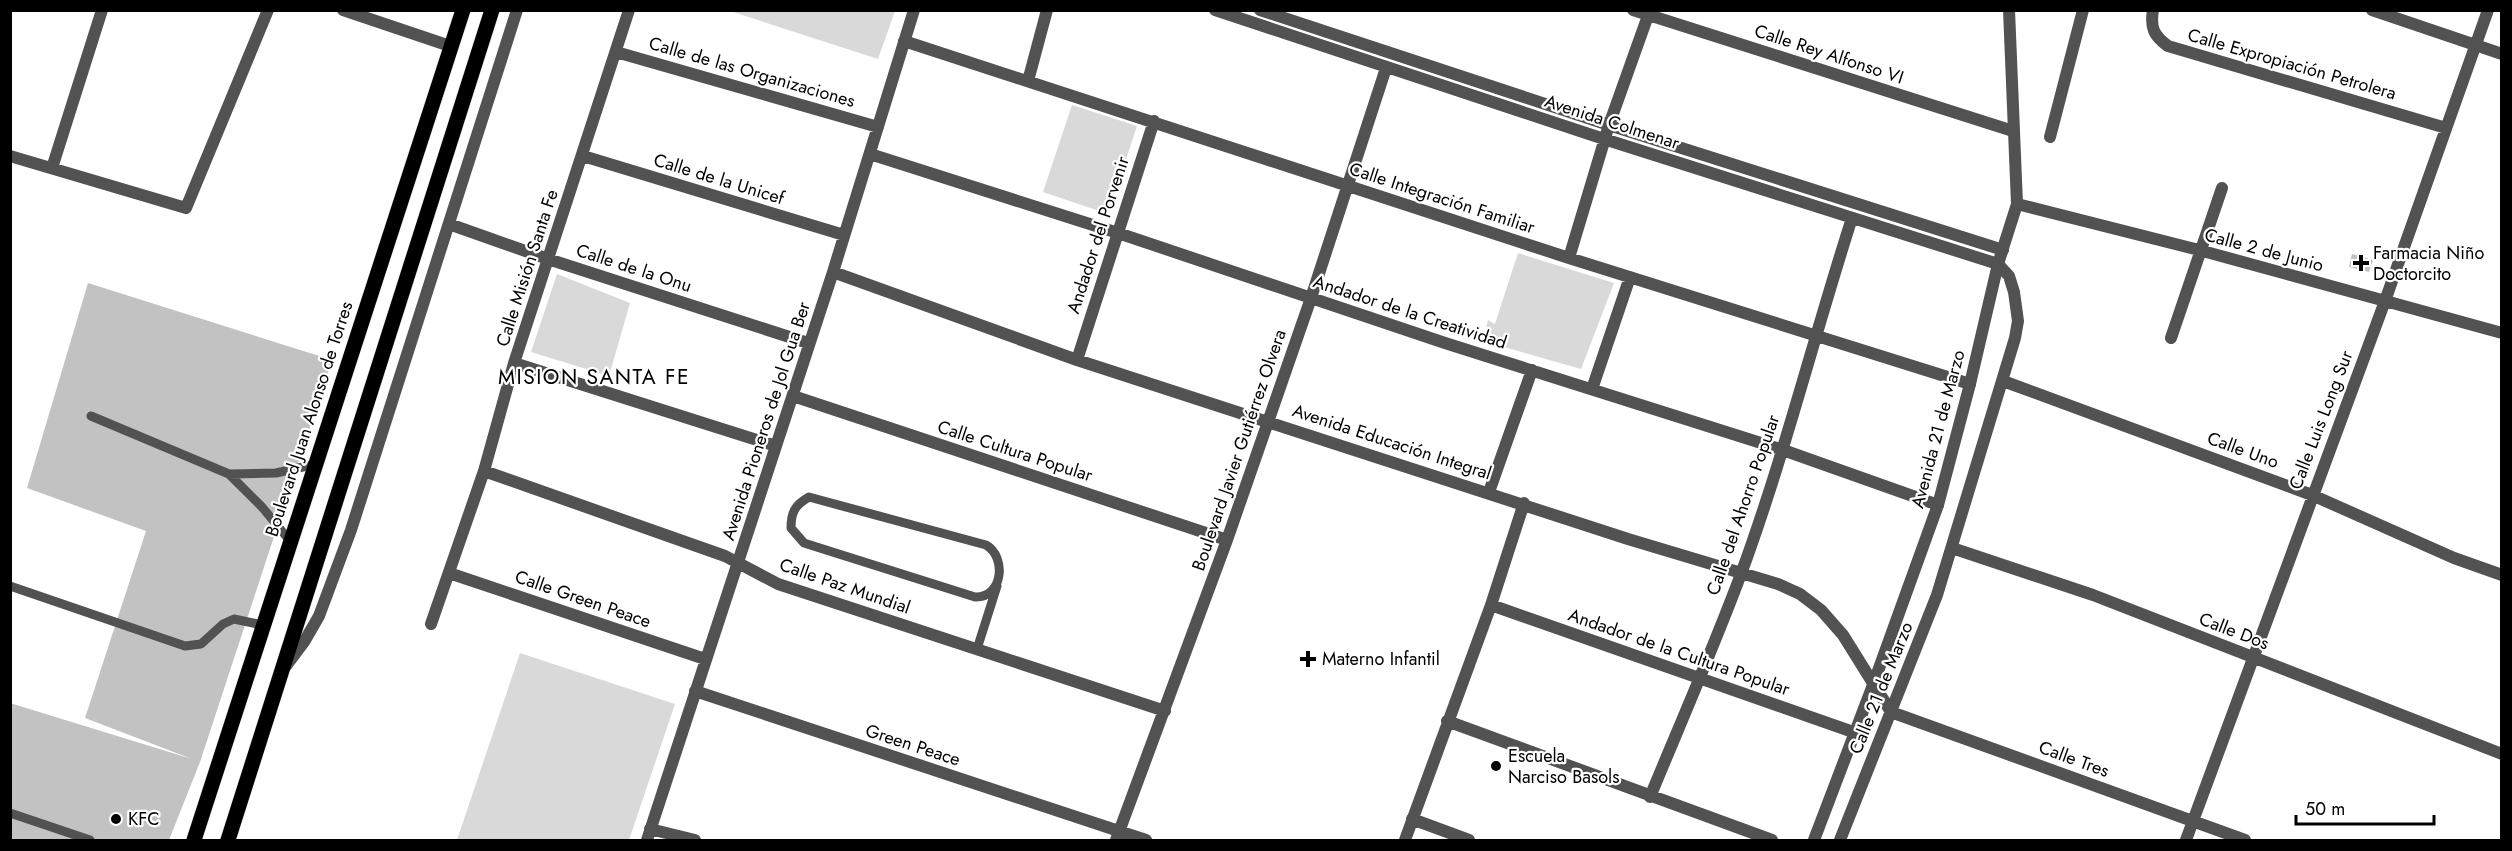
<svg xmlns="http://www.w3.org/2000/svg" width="2512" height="851" font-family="Jost,sans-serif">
<rect width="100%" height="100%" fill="#fff"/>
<path fill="#d9d9d9" d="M 730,11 L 895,11 L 878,59 Z
M 1072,105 L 1137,126 L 1108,214 L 1043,192 Z
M 1518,253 L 1614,283 L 1581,369 L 1483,341 L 1488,320 L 1495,324 Z
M 557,274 L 630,303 L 609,376 L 531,352 Z
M 520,653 L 675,704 L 629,840 L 457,840 Z"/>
<path fill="#c2c2c2" d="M 2352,254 L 2373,260 L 2369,272 L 2349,267 Z
M 88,283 L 332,360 L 200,762 L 169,840 L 10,840 L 10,703 L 192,759 L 85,718 L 146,531 L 27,488 Z"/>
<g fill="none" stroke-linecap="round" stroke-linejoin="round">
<defs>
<path id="primary" d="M 194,840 L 463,10
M 228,840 L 492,10"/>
</defs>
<use href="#primary" stroke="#dbdbdb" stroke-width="16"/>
<path stroke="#525252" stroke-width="9" d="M 91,416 L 229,474 L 262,507 L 290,541
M 229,474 L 276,473 L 316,464
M 809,497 L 986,545 C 1007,557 1003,598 975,597 L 804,543 L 791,528 C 791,512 795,505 809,497 Z
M 10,586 L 185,646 L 201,644 L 223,624 L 234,619 L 263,625
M 977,649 L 997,586
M 10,813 L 90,840"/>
<path stroke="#525252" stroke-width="12" d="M 343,10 L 450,46
M 1215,10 L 1604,139 L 1998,264 L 2009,276 L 2014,292 L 2018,321 L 2015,338 L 1937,595 L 1840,840
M 1260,10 L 1609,125 L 2003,250
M 1633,10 L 2013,131
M 2153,10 C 2150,28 2154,36 2168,46 L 2446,128
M 904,41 L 1569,258 L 1970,384
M 616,52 L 878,127
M 1028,81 L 1047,10
M 2050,137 L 2083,10
M 870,154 L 1118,233 L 1445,343 L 1783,450 L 1938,505
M 10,156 L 186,208 L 268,10
M 583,156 L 844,235
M 52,168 L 102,10
M 2017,204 L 2199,250 L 2502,333
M 449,224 L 548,259 L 808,343
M 1569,258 L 1609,125 L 1650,10
M 833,272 L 1077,360 L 1628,539 L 1778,584 L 1800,594 L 1821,610 L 1843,635 L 1891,712 L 2245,840
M 2171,338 L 2222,188
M 1077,360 L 1154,121
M 514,363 L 776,446
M 2003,381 L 2312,495 L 2454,558 L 2502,575
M 1592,389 L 1630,277
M 793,396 L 1227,540
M 484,471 L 725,556 L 778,584 L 1165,711
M 1489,492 L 1532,370
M 1952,548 L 2093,595 L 2502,754
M 449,573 L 705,659
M 1491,605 L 1856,733
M 431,624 L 484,471 L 514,363 L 629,10
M 286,666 L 304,642 L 319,616 L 351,530 L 517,10
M 695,691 L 1146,840
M 1447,721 L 1772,840
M 1650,797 C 1681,722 1713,649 1741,574 C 1784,457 1814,336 1852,218
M 1412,819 L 1469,840
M 650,829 L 695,840
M 647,840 L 833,272 L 914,10
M 1116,840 L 1227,540 L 1311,298 L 1386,68
M 1405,840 L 1491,605 L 1524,503
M 2186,840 L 2385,301 L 2488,10"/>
<path stroke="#525252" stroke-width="12" d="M 2372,10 L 2502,54
M 1814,840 L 1873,685 L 1938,505 L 1970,384 L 1998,264 L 2017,204 L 2009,10"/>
<use href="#primary" stroke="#000" stroke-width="15"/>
</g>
<g fill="#000" stroke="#fff" stroke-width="2">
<path d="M2358 254h6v6h6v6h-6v6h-6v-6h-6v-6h6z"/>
<path d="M1305 650h6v6h6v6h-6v6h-6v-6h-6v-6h6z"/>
<circle cx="1496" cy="766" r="6"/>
<circle cx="116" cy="819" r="6"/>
</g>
<g text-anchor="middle" stroke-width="4.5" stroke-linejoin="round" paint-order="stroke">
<g font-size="18" fill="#000" stroke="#fff">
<text transform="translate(1829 54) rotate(18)" y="6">Calle Rey Alfonso VI</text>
<text transform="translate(2292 64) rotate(16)" y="6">Calle Expropiación Petrolera</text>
<text transform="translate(752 72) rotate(16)" y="6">Calle de las Organizaciones</text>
<text transform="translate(1612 122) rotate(18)" y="6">Avenida Colmenar</text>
<text transform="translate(719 179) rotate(17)" y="6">Calle de la Unicef</text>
<text transform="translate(1442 198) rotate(18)" y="6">Calle Integración Familiar</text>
<text transform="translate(1098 235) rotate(-72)" y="6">Andador del Porvenir</text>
<text transform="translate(2264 250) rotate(15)" y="6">Calle 2 de Junio</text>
<text transform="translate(527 268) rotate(-72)" y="6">Calle Misión Santa Fe</text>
<text transform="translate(634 268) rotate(18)" y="6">Calle de la Onu</text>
<text transform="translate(1410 312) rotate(18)" y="6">Andador de la Creatividad</text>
<text transform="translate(309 419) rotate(-72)" y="6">Boulevard Juan Alonso de Torres</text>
<text transform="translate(2321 420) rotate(-69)" y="6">Calle Luis Long Sur</text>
<text transform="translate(766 421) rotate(-72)" y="6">Avenida Pioneros de Jol Gua Ber</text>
<text transform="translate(1938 429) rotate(-75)" y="6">Avenida 21 de Marzo</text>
<text transform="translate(1392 442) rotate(18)" y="6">Avenida Educación Integral</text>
<text transform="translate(1239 450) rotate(-71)" y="6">Boulevard Javier Gutiérrez Olvera</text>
<text transform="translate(2243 450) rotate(20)" y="6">Calle Uno</text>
<text transform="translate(1015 451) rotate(18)" y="6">Calle Cultura Popular</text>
<text transform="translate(1743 505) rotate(-71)" y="6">Calle del Ahorro Popular</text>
<text transform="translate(845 586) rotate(19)" y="6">Calle Paz Mundial</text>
<text transform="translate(583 599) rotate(19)" y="6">Calle Green Peace</text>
<text transform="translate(2234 631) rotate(21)" y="6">Calle Dos</text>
<text transform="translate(1679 652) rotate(19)" y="6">Andador de la Cultura Popular</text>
<text transform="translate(1881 688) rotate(-68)" y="6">Calle 21 de Marzo</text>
<text transform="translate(913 745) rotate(18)" y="6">Green Peace</text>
<text transform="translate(2074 759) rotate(20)" y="6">Calle Tres</text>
</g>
<g font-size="18" fill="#000" stroke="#fff" text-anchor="start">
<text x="2373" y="259">Farmacia Niño<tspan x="2373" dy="21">Doctorcito</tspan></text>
<text x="1322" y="665">Materno Infantil</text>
<text x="1508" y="762">Escuela<tspan x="1508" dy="21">Narciso Basols</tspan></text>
<text x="128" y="825">KFC</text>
</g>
<g font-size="21" letter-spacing="1.5" fill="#000" stroke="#fff">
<text x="594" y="384">MISION SANTA FE</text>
</g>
</g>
<rect width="2512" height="851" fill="none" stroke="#000000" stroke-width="24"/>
<path d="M2296 815v9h138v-9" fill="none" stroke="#000000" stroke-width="3"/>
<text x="2305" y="815" font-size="18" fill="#000000" stroke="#ffffff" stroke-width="4.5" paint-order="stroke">50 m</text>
</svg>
